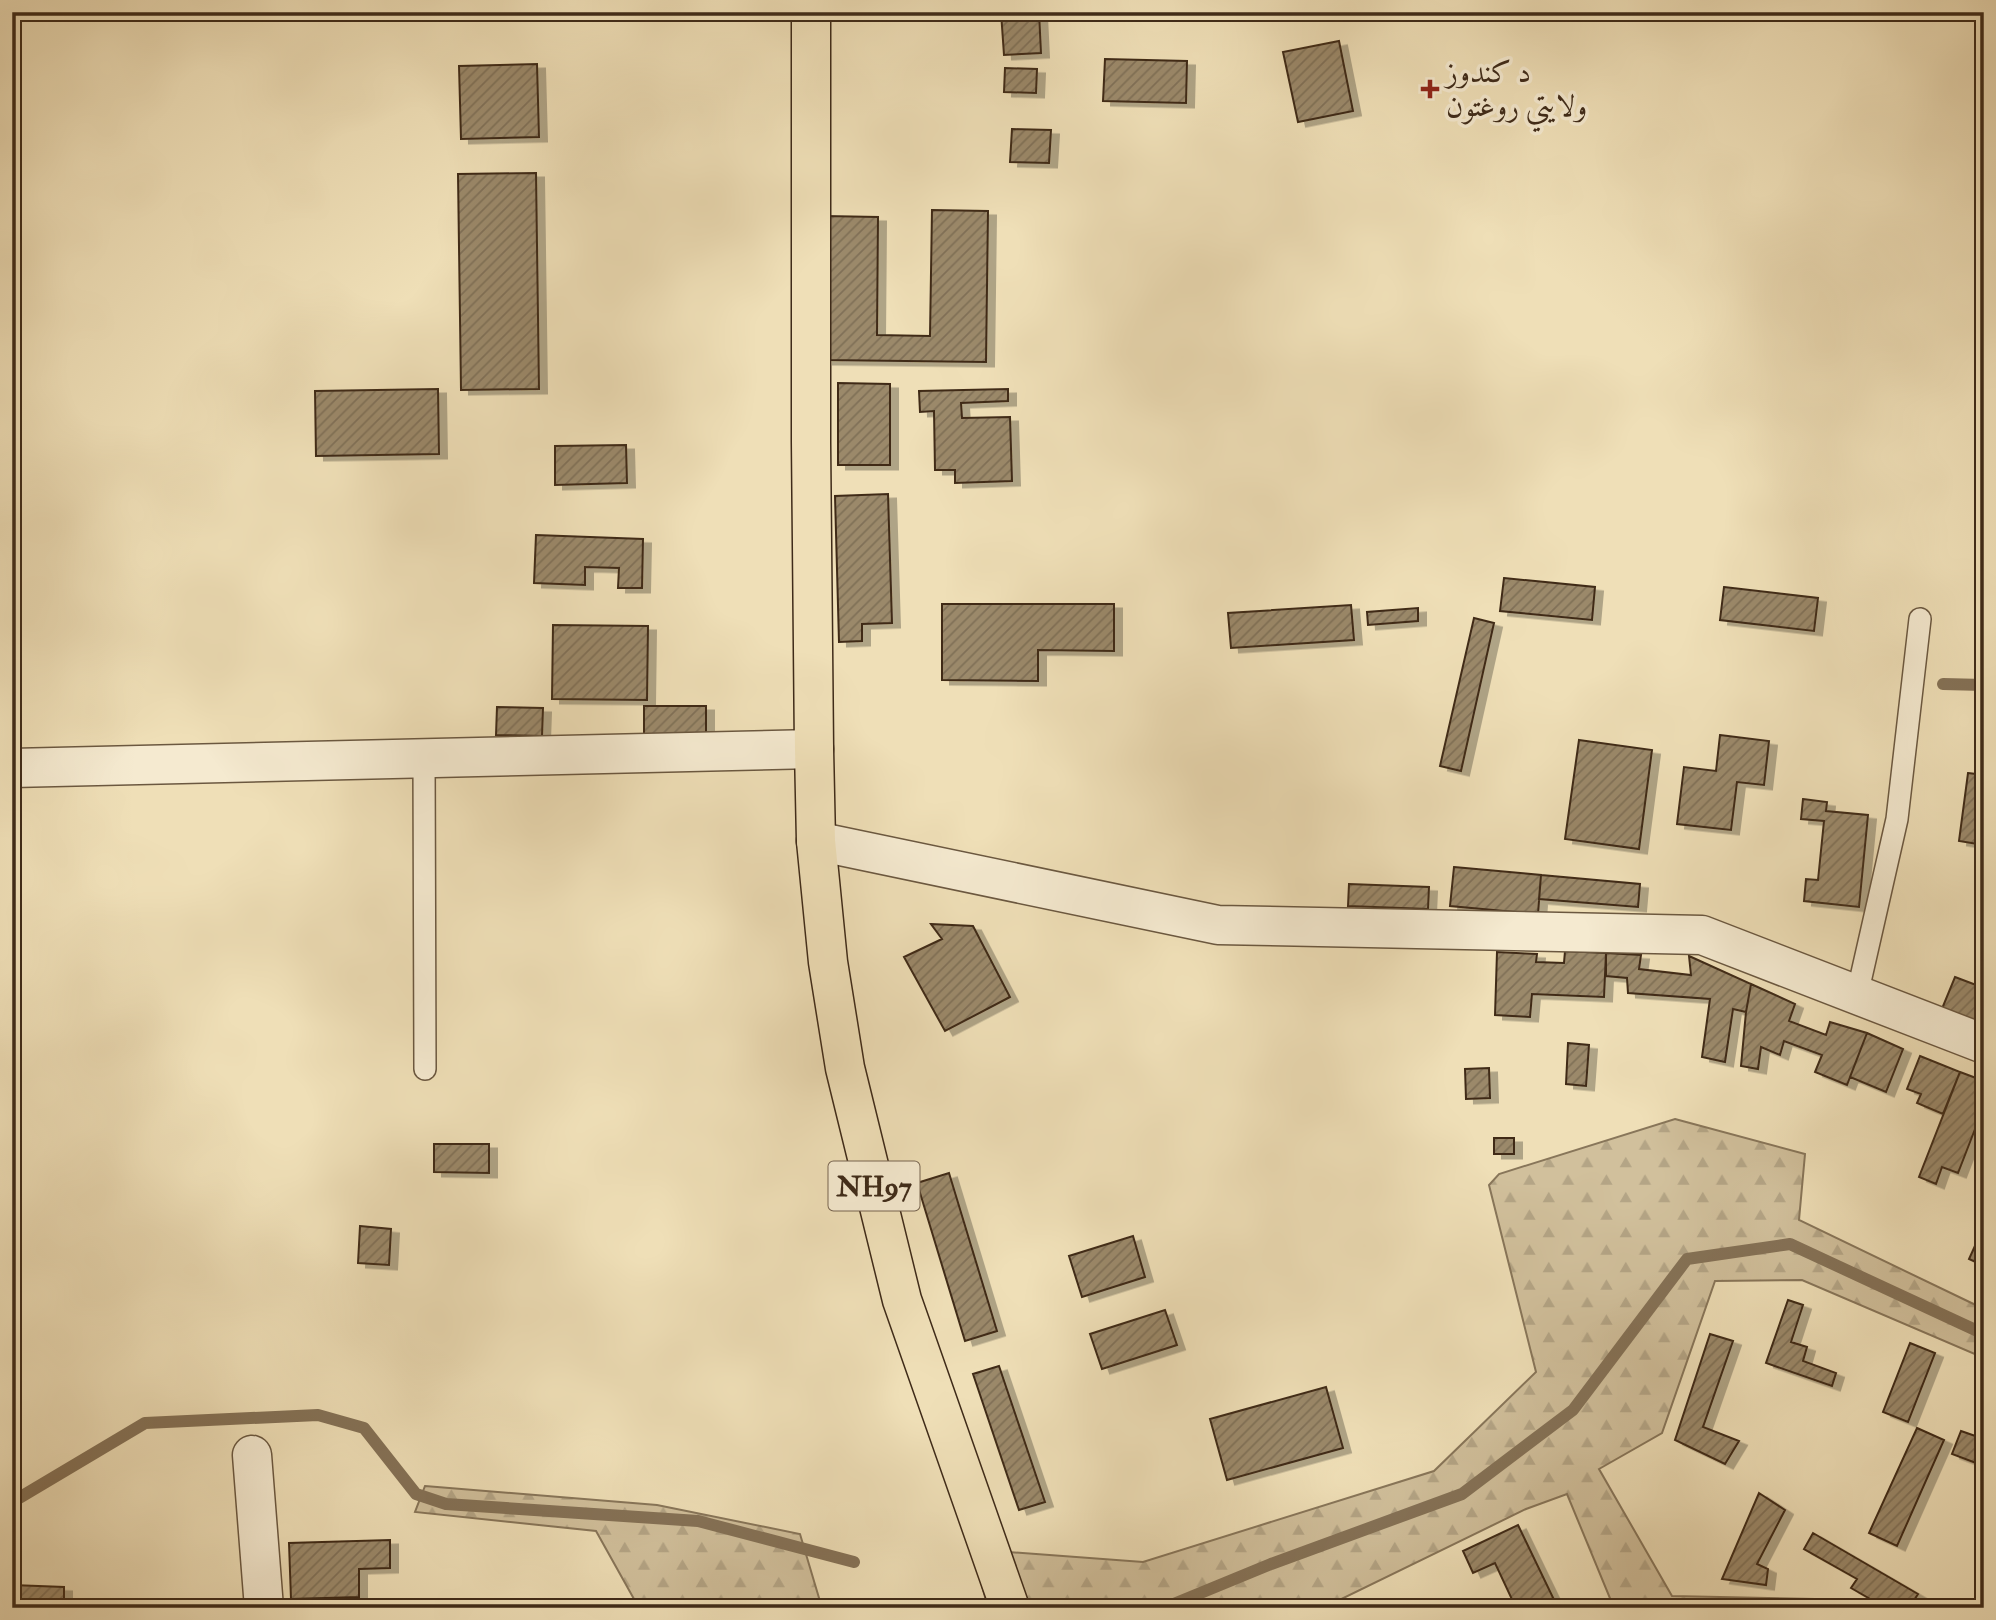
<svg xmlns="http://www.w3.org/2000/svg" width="1996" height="1620" font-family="'IM FELL Double Pica',Amiri,serif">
<defs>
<pattern id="forest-firs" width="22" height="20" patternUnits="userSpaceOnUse" patternTransform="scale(1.75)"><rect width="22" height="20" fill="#d1c09c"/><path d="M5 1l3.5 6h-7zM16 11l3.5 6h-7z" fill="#b4a586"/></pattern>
<pattern id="building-hatch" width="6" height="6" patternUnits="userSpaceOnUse" patternTransform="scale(1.75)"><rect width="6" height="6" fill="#9b896b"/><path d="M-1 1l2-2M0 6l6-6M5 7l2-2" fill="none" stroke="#807057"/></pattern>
<filter id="shadow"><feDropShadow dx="8" dy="4.5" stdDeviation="0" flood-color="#0004"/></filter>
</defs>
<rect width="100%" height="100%" fill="#efdfb7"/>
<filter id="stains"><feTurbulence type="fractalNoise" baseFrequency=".00286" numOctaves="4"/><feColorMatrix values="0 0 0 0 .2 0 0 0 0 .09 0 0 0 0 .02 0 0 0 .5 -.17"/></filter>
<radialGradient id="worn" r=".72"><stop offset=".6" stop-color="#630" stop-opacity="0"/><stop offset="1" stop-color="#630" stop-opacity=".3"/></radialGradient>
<path fill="url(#forest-firs)" stroke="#88765a" stroke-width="2" d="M 1675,1119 L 1805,1154 L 1799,1220 L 1984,1309 L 1984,1358 L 1802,1280 L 1715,1281 L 1662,1433 L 1599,1469 L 1672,1596 L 1815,1599 L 1838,1608 L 1614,1608 L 1567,1494 L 1526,1509 L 1323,1608 L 988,1608 L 974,1556 L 995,1551 L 1143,1562 L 1434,1471 L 1536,1372 L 1489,1185 L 1499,1174 Z
M 425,1486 L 657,1505 L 800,1534 L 822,1608 L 639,1608 L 596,1531 L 415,1512 Z"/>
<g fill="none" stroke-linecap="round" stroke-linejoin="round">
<path stroke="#857257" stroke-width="12" d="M 1943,684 L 1984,685
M 12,1497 L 19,1498 L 145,1423 L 318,1415 L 364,1428 L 416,1494 L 446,1504 L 698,1521 L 854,1562
M 1164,1608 L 1271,1564 L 1462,1494 L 1573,1410 L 1687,1259 L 1790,1244 L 1984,1334"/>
</g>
<path fill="url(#building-hatch)" stroke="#3f2b19" stroke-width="2" filter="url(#shadow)" d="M 1001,12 L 1039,12 L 1041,53 L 1004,55 Z
M 1339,41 L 1353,111 L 1298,122 L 1283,52 Z
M 1105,59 L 1187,61 L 1186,103 L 1103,101 Z
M 537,64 L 539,137 L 461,139 L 459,66 Z
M 1005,68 L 1037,69 L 1036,93 L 1004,92 Z
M 1012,129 L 1051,130 L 1049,163 L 1010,162 Z
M 536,173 L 539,389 L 461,390 L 458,174 Z
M 932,210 L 988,211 L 986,362 L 825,360 L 826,216 L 878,217 L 877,335 L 930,336 Z
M 838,383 L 890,384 L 890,465 L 838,465 Z
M 438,389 L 439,454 L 316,456 L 315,391 Z
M 1008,389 L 1008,401 L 961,403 L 962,418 L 1010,417 L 1012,481 L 955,483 L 955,470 L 935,470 L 934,411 L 920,412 L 919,391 Z
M 626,445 L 627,483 L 555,485 L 555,446 Z
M 888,494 L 892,623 L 862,624 L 862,641 L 839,642 L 835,496 Z
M 536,535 L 643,539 L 642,588 L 618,588 L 619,568 L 585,567 L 585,585 L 534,583 Z
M 1504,578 L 1595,587 L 1592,620 L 1500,611 Z
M 1724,587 L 1818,598 L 1814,631 L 1720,620 Z
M 942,604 L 1114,604 L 1114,651 L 1038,650 L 1038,681 L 942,680 Z
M 1351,605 L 1354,640 L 1231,648 L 1228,613 Z
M 1418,608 L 1418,621 L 1368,625 L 1367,612 Z
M 1474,618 L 1494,623 L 1461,771 L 1440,766 Z
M 553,625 L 648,626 L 647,700 L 552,699 Z
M 644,706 L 706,706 L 706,735 L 644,735 Z
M 497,707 L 543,708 L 542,736 L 496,735 Z
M 1720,735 L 1769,741 L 1764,785 L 1737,782 L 1731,830 L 1677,824 L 1684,767 L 1716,771 Z
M 1579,740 L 1652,750 L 1639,849 L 1565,839 Z
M 1968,773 L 1984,775 L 1984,845 L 1959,841 Z
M 1803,799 L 1827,802 L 1826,811 L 1868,815 L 1859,907 L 1804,901 L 1806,879 L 1818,880 L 1824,821 L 1801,819 Z
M 1454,867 L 1541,875 L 1538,914 L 1450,906 Z
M 1541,875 L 1640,884 L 1638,907 L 1539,899 Z
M 1349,884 L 1429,887 L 1428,909 L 1348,906 Z
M 931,924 L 973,926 L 1010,997 L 945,1031 L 904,957 L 942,939 Z
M 1565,951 L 1606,953 L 1604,997 L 1532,994 L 1530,1017 L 1495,1015 L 1497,952 L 1537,954 L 1536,962 L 1564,963 Z
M 1606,953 L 1641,955 L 1639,969 L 1691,975 L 1689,956 L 1751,984 L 1746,1012 L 1733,1009 L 1725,1062 L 1702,1057 L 1710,999 L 1628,993 L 1627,978 L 1606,976 Z
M 1955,977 L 1984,988 L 1984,1009 L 1976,1030 L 1939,1016 Z
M 1751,984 L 1795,1004 L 1789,1021 L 1826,1035 L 1830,1022 L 1867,1033 L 1847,1085 L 1815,1072 L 1822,1055 L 1784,1041 L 1780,1055 L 1761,1047 L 1758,1069 L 1741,1066 L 1746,1012 Z
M 1867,1033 L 1903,1049 L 1886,1092 L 1850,1077 Z
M 1568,1043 L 1589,1045 L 1586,1086 L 1566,1084 Z
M 1920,1056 L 1960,1072 L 1943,1114 L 1917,1103 L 1921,1094 L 1907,1089 Z
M 1489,1068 L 1490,1098 L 1466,1099 L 1465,1069 Z
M 1960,1072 L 1984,1081 L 1984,1127 L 1977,1124 L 1958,1173 L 1942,1167 L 1936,1184 L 1919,1177 Z
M 1494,1138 L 1514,1138 L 1514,1154 L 1494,1154 Z
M 434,1144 L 489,1144 L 489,1173 L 434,1172 Z
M 949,1173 L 997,1331 L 965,1341 L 917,1183 Z
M 360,1226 L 391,1229 L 389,1265 L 358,1263 Z
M 1984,1226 L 1984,1266 L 1969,1259 Z
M 1133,1236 L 1145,1277 L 1082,1297 L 1069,1256 Z
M 1788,1300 L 1803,1305 L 1791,1342 L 1807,1347 L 1803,1361 L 1836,1373 L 1832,1386 L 1766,1363 Z
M 1165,1310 L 1177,1345 L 1102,1369 L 1090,1334 Z
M 1710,1334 L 1733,1341 L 1703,1427 L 1739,1441 L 1725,1464 L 1675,1440 Z
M 1910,1343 L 1935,1353 L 1908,1422 L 1883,1412 Z
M 999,1366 L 1045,1502 L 1019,1510 L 973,1374 Z
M 1326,1387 L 1343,1448 L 1227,1480 L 1210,1419 Z
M 1917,1428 L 1944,1440 L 1897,1546 L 1869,1533 Z
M 1961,1431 L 1984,1439 L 1984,1466 L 1952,1454 Z
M 1759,1493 L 1785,1510 L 1757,1564 L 1768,1569 L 1766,1585 L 1722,1579 Z
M 1518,1525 L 1558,1608 L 1516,1608 L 1495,1563 L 1473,1573 L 1463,1551 Z
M 1813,1533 L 1918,1594 L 1909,1608 L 1886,1608 L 1851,1588 L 1857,1579 L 1804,1549 Z
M 390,1540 L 390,1568 L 359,1569 L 359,1597 L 291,1599 L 289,1543 Z
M 12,1585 L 64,1587 L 64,1608 L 12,1608 Z
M 190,1601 L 190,1608 L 102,1608 L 102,1603 Z"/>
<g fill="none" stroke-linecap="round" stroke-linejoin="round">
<defs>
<path id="service" d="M 424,757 L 425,1069
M 1857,995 L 1897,819 L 1920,619"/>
<path id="minor" d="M 12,768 L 814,749
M 816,841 L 1218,925 L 1702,935 L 1984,1044
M 252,1455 L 264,1608"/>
<path id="trunk" d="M 811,12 L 811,442 L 814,749 L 816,841 L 828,962 L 845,1068 L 902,1300 L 1010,1608"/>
</defs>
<use href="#service" stroke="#6b5840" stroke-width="24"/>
<use href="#minor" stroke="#6b5840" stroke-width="41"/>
<use href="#trunk" stroke="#3f2b19" stroke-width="41"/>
<use href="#service" stroke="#f5ead0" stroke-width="21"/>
<use href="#minor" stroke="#f5ead0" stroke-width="38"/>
<use href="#trunk" stroke="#efdfb7" stroke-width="38"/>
</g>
<path fill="#8f2418" stroke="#f5ead0" stroke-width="2.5" d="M1426.5 78.5h7v7h7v7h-7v7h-7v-7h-7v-7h7z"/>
<g text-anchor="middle" stroke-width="7" stroke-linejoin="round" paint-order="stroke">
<rect fill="#f5ead0" stroke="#766450" stroke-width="2" x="828.5" y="1161.5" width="91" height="49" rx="5"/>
<g font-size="28" font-weight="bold" fill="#3f2b19">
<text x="874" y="1196">NH97</text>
</g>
<g font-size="30" fill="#3f2b19" stroke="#f5ead0" text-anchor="start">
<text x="1446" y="82">د کندوز<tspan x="1446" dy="34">ولایتي روغتون</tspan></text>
</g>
</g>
<rect width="1996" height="1620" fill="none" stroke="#efdfb7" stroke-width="42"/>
<rect x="14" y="14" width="1968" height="1592" fill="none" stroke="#3f2b19" stroke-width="3.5"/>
<rect x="21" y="21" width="1954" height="1578" fill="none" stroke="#3f2b19" stroke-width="2"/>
<rect width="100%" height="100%" filter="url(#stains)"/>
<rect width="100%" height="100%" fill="url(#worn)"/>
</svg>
